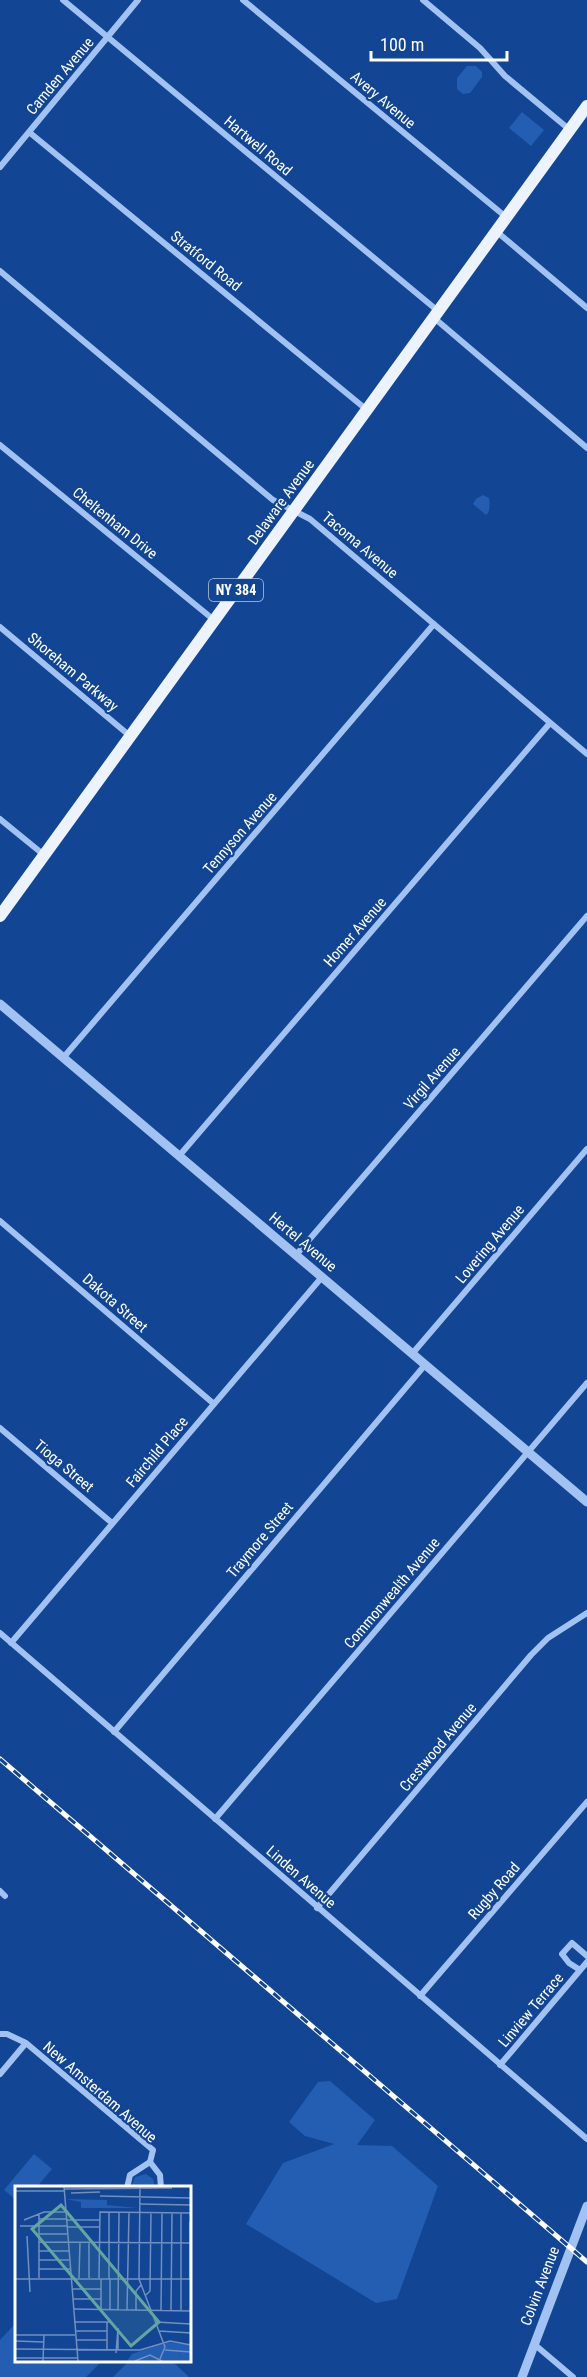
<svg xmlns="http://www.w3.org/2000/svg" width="587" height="2377" font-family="'Roboto Condensed',sans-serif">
<rect width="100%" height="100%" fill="#124594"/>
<path fill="#245eb3" d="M 467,66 L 476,66 L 482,72 L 482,77 L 470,93 L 463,94 L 457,89 L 457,78 Z
M 522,112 L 544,130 L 531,146 L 509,128 Z
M 483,495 L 489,498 C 490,503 490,513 486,515 L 473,504 L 476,499 Z
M 330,2081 L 375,2120 L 357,2145 L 392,2146 L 438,2186 L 397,2299 L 376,2303 L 246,2224 L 283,2163 L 334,2144 L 305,2136 L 289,2122 L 318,2082 Z
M 34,2154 L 52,2169 L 36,2188 L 16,2188 L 16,2200 L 4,2190 Z
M 146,2174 L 153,2179 L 155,2188 L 131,2188 L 135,2177 Z
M 16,2323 L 16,2360 L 102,2361 L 86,2377 L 0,2377 L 0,2340 Z
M 129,2361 L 172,2361 L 189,2377 L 113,2377 Z"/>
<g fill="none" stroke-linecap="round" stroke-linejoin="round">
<path stroke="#a1c2f2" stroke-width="6" d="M 63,0 L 438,311
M 243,0 L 506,217
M 423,0 L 480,48 L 505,76 L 570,130
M 29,132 L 367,410
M 0,167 L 138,0
M 496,231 L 587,308
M 0,271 L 273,500 L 310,519 L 587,754
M 433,317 L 587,448
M 0,445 L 214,620
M 0,627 L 130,736
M 0,819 L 44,855
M 63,1058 L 434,624
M 179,1156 L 550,723
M 0,1221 L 214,1404
M 296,1255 L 587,916
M 412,1354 L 587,1149
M 0,1428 L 112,1523
M 0,1633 L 587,2139
M 11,1643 L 322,1277
M 114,1732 L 425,1365
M 215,1819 L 587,1383
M 0,1891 L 5,1896
M 317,1908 L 531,1655 L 548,1638 L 587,1613
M 580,1970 L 569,1963 L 562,1954 L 572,1943 L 587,1956
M 420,1996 L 587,1802
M 0,2034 L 7,2034 L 26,2043 L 153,2150 L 150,2162
M 500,2065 L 587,1962
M 0,2074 L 26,2043
M 127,2188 L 130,2175 L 150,2162 L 160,2175 L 161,2188
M 534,2344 L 573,2377"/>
<path stroke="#a1c2f2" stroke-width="9" d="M 0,1004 L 587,1502
M 522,2377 L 587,2206"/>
<path stroke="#ecf3ff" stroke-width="12" d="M 0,916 L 587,106"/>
<defs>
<path id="rail" d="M 0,1759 L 587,2262"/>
</defs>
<use href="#rail" stroke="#fff" stroke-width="5"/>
<use href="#rail" stroke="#124594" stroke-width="3" stroke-dasharray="9" stroke-linecap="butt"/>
</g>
<g text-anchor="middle" stroke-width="4.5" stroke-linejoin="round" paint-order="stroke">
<rect fill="#124594" stroke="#b8c7df" stroke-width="1.5" x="209" y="579" width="54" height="22" rx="4.5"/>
<g font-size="14" font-weight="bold" fill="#fff">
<text x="236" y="595">NY 384</text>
</g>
<g font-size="15" fill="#fff" stroke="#124594">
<text transform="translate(60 76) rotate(-50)" y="5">Camden Avenue</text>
<text transform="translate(383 100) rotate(40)" y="5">Avery Avenue</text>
<text transform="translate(258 146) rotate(40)" y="5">Hartwell Road</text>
<text transform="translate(206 261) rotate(39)" y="5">Stratford Road</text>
<text transform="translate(281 502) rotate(-54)" y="5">Delaware Avenue</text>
<text transform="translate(115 523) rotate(39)" y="5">Cheltenham Drive</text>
<text transform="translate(360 545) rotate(40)" y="5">Tacoma Avenue</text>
<text transform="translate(73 672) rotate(40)" y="5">Shoreham Parkway</text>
<text transform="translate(240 833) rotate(-49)" y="5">Tennyson Avenue</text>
<text transform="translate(355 932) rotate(-49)" y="5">Homer Avenue</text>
<text transform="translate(432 1078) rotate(-49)" y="5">Virgil Avenue</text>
<text transform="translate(303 1242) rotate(40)" y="5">Hertel Avenue</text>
<text transform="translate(490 1244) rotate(-50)" y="5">Lovering Avenue</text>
<text transform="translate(115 1303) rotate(41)" y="5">Dakota Street</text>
<text transform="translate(157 1452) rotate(-50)" y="5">Fairchild Place</text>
<text transform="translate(64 1466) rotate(40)" y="5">Tioga Street</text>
<text transform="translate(260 1540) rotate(-50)" y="5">Traymore Street</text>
<text transform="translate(392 1593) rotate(-50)" y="5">Commonwealth Avenue</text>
<text transform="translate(438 1747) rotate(-50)" y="5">Crestwood Avenue</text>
<text transform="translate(301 1877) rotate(41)" y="5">Linden Avenue</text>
<text transform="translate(494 1891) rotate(-49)" y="5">Rugby Road</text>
<text transform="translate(531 2010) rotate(-50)" y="5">Linview Terrace</text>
<text transform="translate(100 2092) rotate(41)" y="5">New Amsterdam Avenue</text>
<text transform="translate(540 2286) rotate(-69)" y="5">Colvin Avenue</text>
</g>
</g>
<g transform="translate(15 2186)">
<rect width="176" height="176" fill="#124594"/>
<path d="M 51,13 L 92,14 L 92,19 L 123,22 L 66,22 L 66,16 ZM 152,156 L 175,159 L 175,175 L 112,175 L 117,168 Z" fill="#245eb3"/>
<path fill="none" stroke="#718fbf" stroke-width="1.5" d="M 49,0 L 63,175M 125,0 L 124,93 L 150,161 L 145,173M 49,3 L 157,2M 0,5 L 49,5M 56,7 L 85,6M 85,10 L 176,12M 124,18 L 176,19M 24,27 L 24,92M 24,33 L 51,33M 9,34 L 29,26 L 51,26M 51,34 L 85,34M 175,36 L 175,93M 5,40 L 52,40M 53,41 L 84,41M 24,48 L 52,48M 12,50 L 15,106M 24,56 L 176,57M 24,65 L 54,65M 24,74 L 54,74M 24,83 L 55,83M 64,92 L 65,56M 74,92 L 74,56M 84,92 L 85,26 L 176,27M 0,93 L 176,93M 94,93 L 94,26M 58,103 L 86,103M 131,109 L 135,105 L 136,26M 58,113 L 86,113M 58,123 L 176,125M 86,123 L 86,93M 95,123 L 95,93M 103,124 L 104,26M 112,124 L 114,26M 121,124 L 121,105 L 126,99M 146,124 L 147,27M 156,124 L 157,27M 166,124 L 166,27M 59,136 L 96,136M 141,136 L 176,138M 60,145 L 92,145M 144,145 L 176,147M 0,149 L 60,149M 61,154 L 92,154M 0,155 L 29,156M 0,163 L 125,164 L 155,155 L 176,159M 92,163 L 92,136M 103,164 L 103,142M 150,164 L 176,166M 101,167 L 103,142M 0,172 L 62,172M 28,175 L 29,149M 120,175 L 135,169 L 147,175"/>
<path fill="#63a6a1" fill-opacity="0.15" stroke="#63a6a1" stroke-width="3" d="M 46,19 L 144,136 L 116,160 L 17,43 Z"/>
<rect width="176" height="176" fill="none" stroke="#fff" stroke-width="3"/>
</g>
<path d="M371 51v9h136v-9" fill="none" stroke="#ffffff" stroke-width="3"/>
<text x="380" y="51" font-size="18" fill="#ffffff" stroke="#124594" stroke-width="4.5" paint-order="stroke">100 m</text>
</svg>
